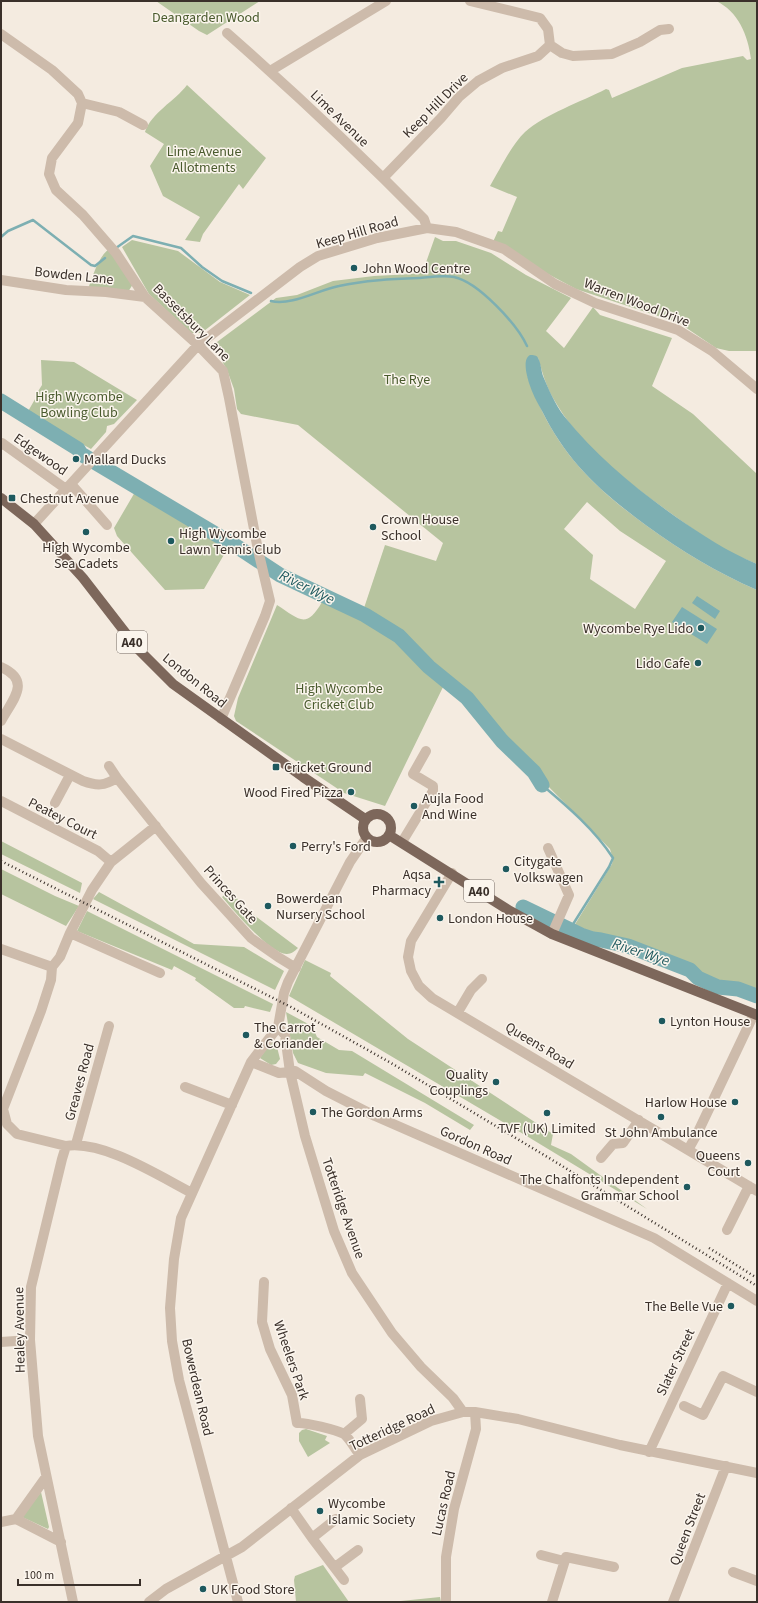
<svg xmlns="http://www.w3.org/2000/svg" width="758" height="1603" font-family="'Source Sans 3',sans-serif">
<rect width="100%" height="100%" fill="#f4ebe0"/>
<path fill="#b7c49f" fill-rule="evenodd" d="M 156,1 L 260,1 L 207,35 L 199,31 Z
M 716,1 L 757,1 L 757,351 L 729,351 L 716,348 L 679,323 L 576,289 L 492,244 L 498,231 L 502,232 L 517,197 L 490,186 C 499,171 512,144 525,132 C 545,114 581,102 606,89 L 609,90 L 612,98 L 682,68 L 743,56 L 747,60 L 751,59 C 748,35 738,11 716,1 Z
M 187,85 L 266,158 L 243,189 L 239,184 L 203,234 L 200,242 L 185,240 L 200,217 L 163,196 L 150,166 L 164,144 L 145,132 C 151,113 175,101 187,85 Z
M 435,237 L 443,241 L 456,241 L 491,253 L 526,275 L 571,298 L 546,331 L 564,348 L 593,307 L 600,315 L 672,338 L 652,386 L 693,414 L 757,474 L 757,564 C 746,559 734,555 724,549 C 707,540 692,528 676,517 C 630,484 581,448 553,398 C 546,386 542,371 538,358 L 527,374 C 531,388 537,400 543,413 C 568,463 603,494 647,526 C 683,552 716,572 757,590 L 757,997 L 725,986 L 658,955 L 622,943 L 606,940 L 593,936 L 574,926 L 612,864 L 613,859 L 610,849 L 543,781 L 544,778 C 537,771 532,763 523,758 L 463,690 L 436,668 L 420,651 L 391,625 L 363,611 L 385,545 L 436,561 L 443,543 L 298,425 L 241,414 L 237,409 L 234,389 L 227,370 L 213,345 L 276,298 L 297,295 L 333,281 L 374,276 L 412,274 L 423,271 ZM 587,502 L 620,531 L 666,561 L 635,609 L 590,579 L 593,555 L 564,529 Z
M 132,240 L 178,251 L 220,282 L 250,295 L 204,331 L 200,333 L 191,333 L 149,294 L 122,247 Z
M 109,249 L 133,284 L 128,292 L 88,289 C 93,276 98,257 109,249 Z
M 41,360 L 74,362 L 137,400 L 114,424 L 107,426 L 106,432 L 91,449 L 27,413 L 38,394 L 37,393 L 42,385 Z
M 135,492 L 229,546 L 204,589 L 165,590 L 117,536 L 114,528 Z
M 322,602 C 360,619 385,626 413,659 L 414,659 L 444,685 L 385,806 L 344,793 L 236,721 L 234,716 L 238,698 L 277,605 C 299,619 306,630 322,602 Z
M 1,841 L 82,883 L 80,893 L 1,854 Z
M 1,869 L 55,896 L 79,906 L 66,926 L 1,894 Z
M 230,890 L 246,909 L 298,948 C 295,951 291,954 287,954 C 271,955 233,910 222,897 Z
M 99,892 L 194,944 L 244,947 L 284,971 L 275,990 L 93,899 Z
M 87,911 L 273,1004 L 270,1012 L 245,1006 L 244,1008 L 234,1008 L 195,980 L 196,978 L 174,966 L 172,970 L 77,931 Z
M 305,960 L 331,973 L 330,976 L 408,1039 L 553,1134 L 551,1145 L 571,1154 L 647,1209 L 525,1135 L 289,996 Z
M 286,1012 L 312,1026 L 317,1037 L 339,1050 L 352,1051 L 474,1125 L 470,1130 L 425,1103 L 365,1073 L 363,1076 L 326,1073 L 298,1063 L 293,1053 Z
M 273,1042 L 276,1043 L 280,1059 L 276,1064 L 271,1065 L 260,1058 L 270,1043 Z
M 306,1429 L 327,1436 L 325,1440 L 330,1443 L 308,1457 L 299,1441 L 299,1433 L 302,1430 Z
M 41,1492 L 49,1527 L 48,1529 L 22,1517 Z
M 323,1565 L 349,1602 L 296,1602 L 294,1580 L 295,1576 Z
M 440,1597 L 441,1602 L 391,1602 Z"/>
<path fill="#7dafb2" d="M 530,355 C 533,355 537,355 538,358 C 541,363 541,370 543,376 C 549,390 555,404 564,416 C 597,457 634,487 676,517 C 704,536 726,551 757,564 L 757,590 C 716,572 683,552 647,526 C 601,492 568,463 542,411 C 537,402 532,393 529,383 C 527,376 522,359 530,355 Z
M 697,596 L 720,611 L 715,619 L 692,603 Z
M 682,607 L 717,629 L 707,644 L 672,622 Z"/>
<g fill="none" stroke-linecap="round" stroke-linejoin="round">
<path stroke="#7dafb2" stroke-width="2.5" d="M 1,237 L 8,231 L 33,220 L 91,265 L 95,266 L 105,258
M 116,248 L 133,236 L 181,248 L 202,267 L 222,281 L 251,293
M 271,301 C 292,306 318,290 339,286 C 365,280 393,279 420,278 C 430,277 444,275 454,277 C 478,282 517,324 527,346
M 542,785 C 567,806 595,830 613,858 L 609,867 L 570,929"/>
<path stroke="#7dafb2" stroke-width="15" d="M 1,401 L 78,449 L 81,454 L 239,548 L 280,575 L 365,615 L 399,636 L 429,667 L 467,698 L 502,741 L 534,772 L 542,785
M 523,907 L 581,935 L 593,939 L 601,940 L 628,946 L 690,970 L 698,978 L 718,987 L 738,989 L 757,996"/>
<path stroke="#cdbbab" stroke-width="10" d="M 227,33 C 295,93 361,155 424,219 L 427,228
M 1,34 L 52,70 L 78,94 L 82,103 L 78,123 L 52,158 L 49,174 L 56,190 L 83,215 L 116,253 L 145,297 L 198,345 L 223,371 L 229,398 L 258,550 L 270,601 L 265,616 L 221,719
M 550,45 L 562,53 L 573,56 L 612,54 L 640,42 L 660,30 L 669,29
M 270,71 L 386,1
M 82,103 L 119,112 L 143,125
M 383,178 L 441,118 L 459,97 L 478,81 L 502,68 L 538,56 L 550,45 L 548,29 L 540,18 L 470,1
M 1,280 L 66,290 L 106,292 L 145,297
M 1,445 L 2,443 L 66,489
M 71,484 L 107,525
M 34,524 L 198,345 L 300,267 L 318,256 L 377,238 L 427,228 L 456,232 L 504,249 L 555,284 L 595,303 L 678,330 L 712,351 L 757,389
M 1,667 C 32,681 13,699 1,721
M 1,739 L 83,781 C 97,786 104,786 117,778 L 201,883 L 251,938 L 278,957 L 296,968
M 109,766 L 117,778
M 1,801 L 98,851 L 111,862
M 55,803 L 70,775
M 402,842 L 433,791 L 433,786 L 413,774 L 426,751
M 548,848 L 569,895 L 552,934
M 452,873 L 411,941 L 408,957 L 411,971 L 419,986 L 432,998 L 757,1191
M 70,933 L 92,890 L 111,862 L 156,826
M 1,949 L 52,967
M 458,1012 L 471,990 L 482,979
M 278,1027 L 285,1035 L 290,1072 L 295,1071 L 326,1091 L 375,1116 L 654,1238 L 757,1301
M 251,1062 L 279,1073 L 290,1072 L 305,1136 L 334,1231 L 352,1273 L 392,1333 L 421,1367 L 453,1398 L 463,1412
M 185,1087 L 232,1105
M 76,1144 L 109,1026
M 66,1146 L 17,1134 L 7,1124 L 3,1109 L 41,1011 L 51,980 L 52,967 L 60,957 L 70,933 L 160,973
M 688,1150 L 698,1132 L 754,1014
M 601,1158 L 613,1144 L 623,1143 L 639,1120
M 727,1230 L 749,1186
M 264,1282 L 262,1322 L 270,1349 L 292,1395 L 297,1423 C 305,1422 337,1430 344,1434 C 350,1439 355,1449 360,1455
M 1,1342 L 30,1340
M 684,1406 L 703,1415 L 723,1376 L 757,1392
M 344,1434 L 362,1419 L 360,1399
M 649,1452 L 728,1283
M 291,1508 L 312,1538 L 344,1580
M 16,1519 L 61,1542
M 1,1522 L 16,1519 L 46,1477
M 312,1538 L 336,1519
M 541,1555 L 564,1561
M 335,1567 L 358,1550
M 733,1572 L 757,1581
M 73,1602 L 38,1436 L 30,1340 L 31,1287 L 62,1159 L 66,1146 C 103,1140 159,1176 192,1193
M 149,1602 L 166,1589 L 242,1547 L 360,1455 L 431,1421 L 463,1412 L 475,1412 L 518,1419 L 620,1445 L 757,1473
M 238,1602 L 179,1380 L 172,1341 L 170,1308 L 174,1259 L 181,1218 L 251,1062 L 278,1027 L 284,993 L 288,982 L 350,862 L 367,837
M 446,1602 L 446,1557 L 454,1509 L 476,1429 L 475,1412
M 552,1602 L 566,1557 L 614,1567
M 673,1602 L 726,1466"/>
<path stroke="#7d675b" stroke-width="10" d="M 1,498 L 34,524 L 83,578 L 138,649 L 173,684 L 303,777 L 365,819
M363 828a14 14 0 1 1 28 0a14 14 0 1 1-28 0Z
M 389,835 L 510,911 L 552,934 L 757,1015"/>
<path stroke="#3a302a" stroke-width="2.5" stroke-dasharray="1 3" stroke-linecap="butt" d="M 1,861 L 291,1007 L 391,1063 L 554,1161 L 757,1286
M 709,1248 L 757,1278"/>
</g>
<g fill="#1e595e" stroke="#fbf5ed" stroke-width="1.5">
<circle cx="354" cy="268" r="4"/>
<circle cx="76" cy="459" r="4"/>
<rect x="8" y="494" width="8" height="8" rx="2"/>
<circle cx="373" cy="527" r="4"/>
<circle cx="86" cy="532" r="4"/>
<circle cx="171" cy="541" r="4"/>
<circle cx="701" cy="628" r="4"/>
<circle cx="698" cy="663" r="4"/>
<rect x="272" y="763" width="8" height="8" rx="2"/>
<circle cx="351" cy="792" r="4"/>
<circle cx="414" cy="806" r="4"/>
<circle cx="293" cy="846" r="4"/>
<circle cx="506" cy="869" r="4"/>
<path d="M437 876h4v4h4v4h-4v4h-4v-4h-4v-4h4z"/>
<circle cx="268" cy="906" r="4"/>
<circle cx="440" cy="918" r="4"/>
<circle cx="662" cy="1021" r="4"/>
<circle cx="246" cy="1035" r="4"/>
<circle cx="496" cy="1082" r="4"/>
<circle cx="735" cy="1102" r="4"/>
<circle cx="313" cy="1112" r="4"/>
<circle cx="547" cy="1113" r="4"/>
<circle cx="661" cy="1117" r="4"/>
<circle cx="748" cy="1163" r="4"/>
<circle cx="687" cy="1187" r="4"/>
<circle cx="731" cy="1306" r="4"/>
<circle cx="320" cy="1511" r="4"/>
<circle cx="203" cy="1589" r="4"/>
</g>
<g text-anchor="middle" stroke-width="3" stroke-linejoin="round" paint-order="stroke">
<g fill="#fbf5ed" stroke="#746b64" stroke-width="1">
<rect x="117" y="631" width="30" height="22" rx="3"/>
<rect x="464" y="880" width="30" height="22" rx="3"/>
</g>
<g font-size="13" font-weight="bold" fill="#3a302a">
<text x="132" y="647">A40</text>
<text x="479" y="896">A40</text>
</g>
<g font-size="14" fill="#495a2d" stroke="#fbf5ed">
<text x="206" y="22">Deangarden Wood</text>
<text x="204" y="156">Lime Avenue<tspan x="204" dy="16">Allotments</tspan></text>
<text x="407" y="384">The Rye</text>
<text x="79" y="401">High Wycombe<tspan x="79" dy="16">Bowling Club</tspan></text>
<text x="339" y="693">High Wycombe<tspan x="339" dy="16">Cricket Club</tspan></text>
</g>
<g font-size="14" fill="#3a302a" stroke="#fbf5ed">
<text transform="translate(435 105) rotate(-45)" y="5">Keep Hill Drive</text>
<text transform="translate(340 118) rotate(44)" y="5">Lime Avenue</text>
<text transform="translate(357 232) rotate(-16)" y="5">Keep Hill Road</text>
<text transform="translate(74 275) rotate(6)" y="5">Bowden Lane</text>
<text transform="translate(637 302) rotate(21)" y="5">Warren Wood Drive</text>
<text transform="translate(192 322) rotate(45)" y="5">Bassetsbury Lane</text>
<text transform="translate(41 454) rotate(35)" y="5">Edgewood</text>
<text transform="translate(195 680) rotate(39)" y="5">London Road</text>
<text transform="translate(63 818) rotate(27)" y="5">Peatey Court</text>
<text transform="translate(231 894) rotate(48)" y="5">Princes Gate</text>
<text transform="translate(540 1045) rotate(31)" y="5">Queens Road</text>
<text transform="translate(79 1082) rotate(-75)" y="5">Greaves Road</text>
<text transform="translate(476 1145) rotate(24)" y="5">Gordon Road</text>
<text transform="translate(344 1208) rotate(71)" y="5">Totteridge Avenue</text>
<text transform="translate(19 1330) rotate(-91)" y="5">Healey Avenue</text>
<text transform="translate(292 1360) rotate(71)" y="5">Wheelers Park</text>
<text transform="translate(675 1362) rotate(-65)" y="5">Slater Street</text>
<text transform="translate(198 1387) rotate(77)" y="5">Bowerdean Road</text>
<text transform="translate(392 1427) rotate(-25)" y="5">Totteridge Road</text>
<text transform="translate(443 1503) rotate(-77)" y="5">Lucas Road</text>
<text transform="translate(687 1529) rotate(-69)" y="5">Queen Street</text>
</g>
<g font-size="14" fill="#3a302a" stroke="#fbf5ed" text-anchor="start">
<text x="362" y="273">John Wood Centre</text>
<text x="84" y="464">Mallard Ducks</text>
<text x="20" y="503">Chestnut Avenue</text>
<text x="381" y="524">Crown House<tspan x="381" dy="16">School</tspan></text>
<text x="179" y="538">High Wycombe<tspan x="179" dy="16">Lawn Tennis Club</tspan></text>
<text x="86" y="552" text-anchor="middle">High Wycombe<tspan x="86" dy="16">Sea Cadets</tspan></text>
<text x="693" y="633" text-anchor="end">Wycombe Rye Lido</text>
<text x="690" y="668" text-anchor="end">Lido Cafe</text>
<text x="284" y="772">Cricket Ground</text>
<text x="343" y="797" text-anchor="end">Wood Fired Pizza</text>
<text x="422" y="803">Aujla Food<tspan x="422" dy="16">And Wine</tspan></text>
<text x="301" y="851">Perry's Ford</text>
<text x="514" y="866">Citygate<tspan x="514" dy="16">Volkswagen</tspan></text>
<text x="431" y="879" text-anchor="end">Aqsa<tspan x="431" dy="16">Pharmacy</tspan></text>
<text x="276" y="903">Bowerdean<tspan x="276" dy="16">Nursery School</tspan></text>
<text x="448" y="923">London House</text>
<text x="670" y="1026">Lynton House</text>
<text x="254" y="1032">The Carrot<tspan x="254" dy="16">&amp; Coriander</tspan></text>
<text x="488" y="1079" text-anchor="end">Quality<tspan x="488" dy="16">Couplings</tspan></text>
<text x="727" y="1107" text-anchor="end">Harlow House</text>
<text x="321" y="1117">The Gordon Arms</text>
<text x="547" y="1133" text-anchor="middle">TVF (UK) Limited</text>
<text x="661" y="1137" text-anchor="middle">St John Ambulance</text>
<text x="740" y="1160" text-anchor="end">Queens<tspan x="740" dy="16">Court</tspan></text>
<text x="679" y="1184" text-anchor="end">The Chalfonts Independent<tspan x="679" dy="16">Grammar School</tspan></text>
<text x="723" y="1311" text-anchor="end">The Belle Vue</text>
<text x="328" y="1508">Wycombe<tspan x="328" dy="16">Islamic Society</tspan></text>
<text x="211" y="1594">UK Food Store</text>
</g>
<g font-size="15" font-style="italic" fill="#1e595e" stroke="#fbf5ed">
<text transform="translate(307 587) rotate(26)" y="5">River Wye</text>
<text transform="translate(641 952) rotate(18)" y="5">River Wye</text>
</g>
</g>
<rect width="758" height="1603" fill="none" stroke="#3a302a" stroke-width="4"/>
<path d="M18 1579v6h122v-6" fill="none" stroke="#3a302a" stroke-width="2"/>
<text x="24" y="1579" font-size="12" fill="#3a302a" stroke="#fbf5ed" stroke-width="3" paint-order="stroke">100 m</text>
</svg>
